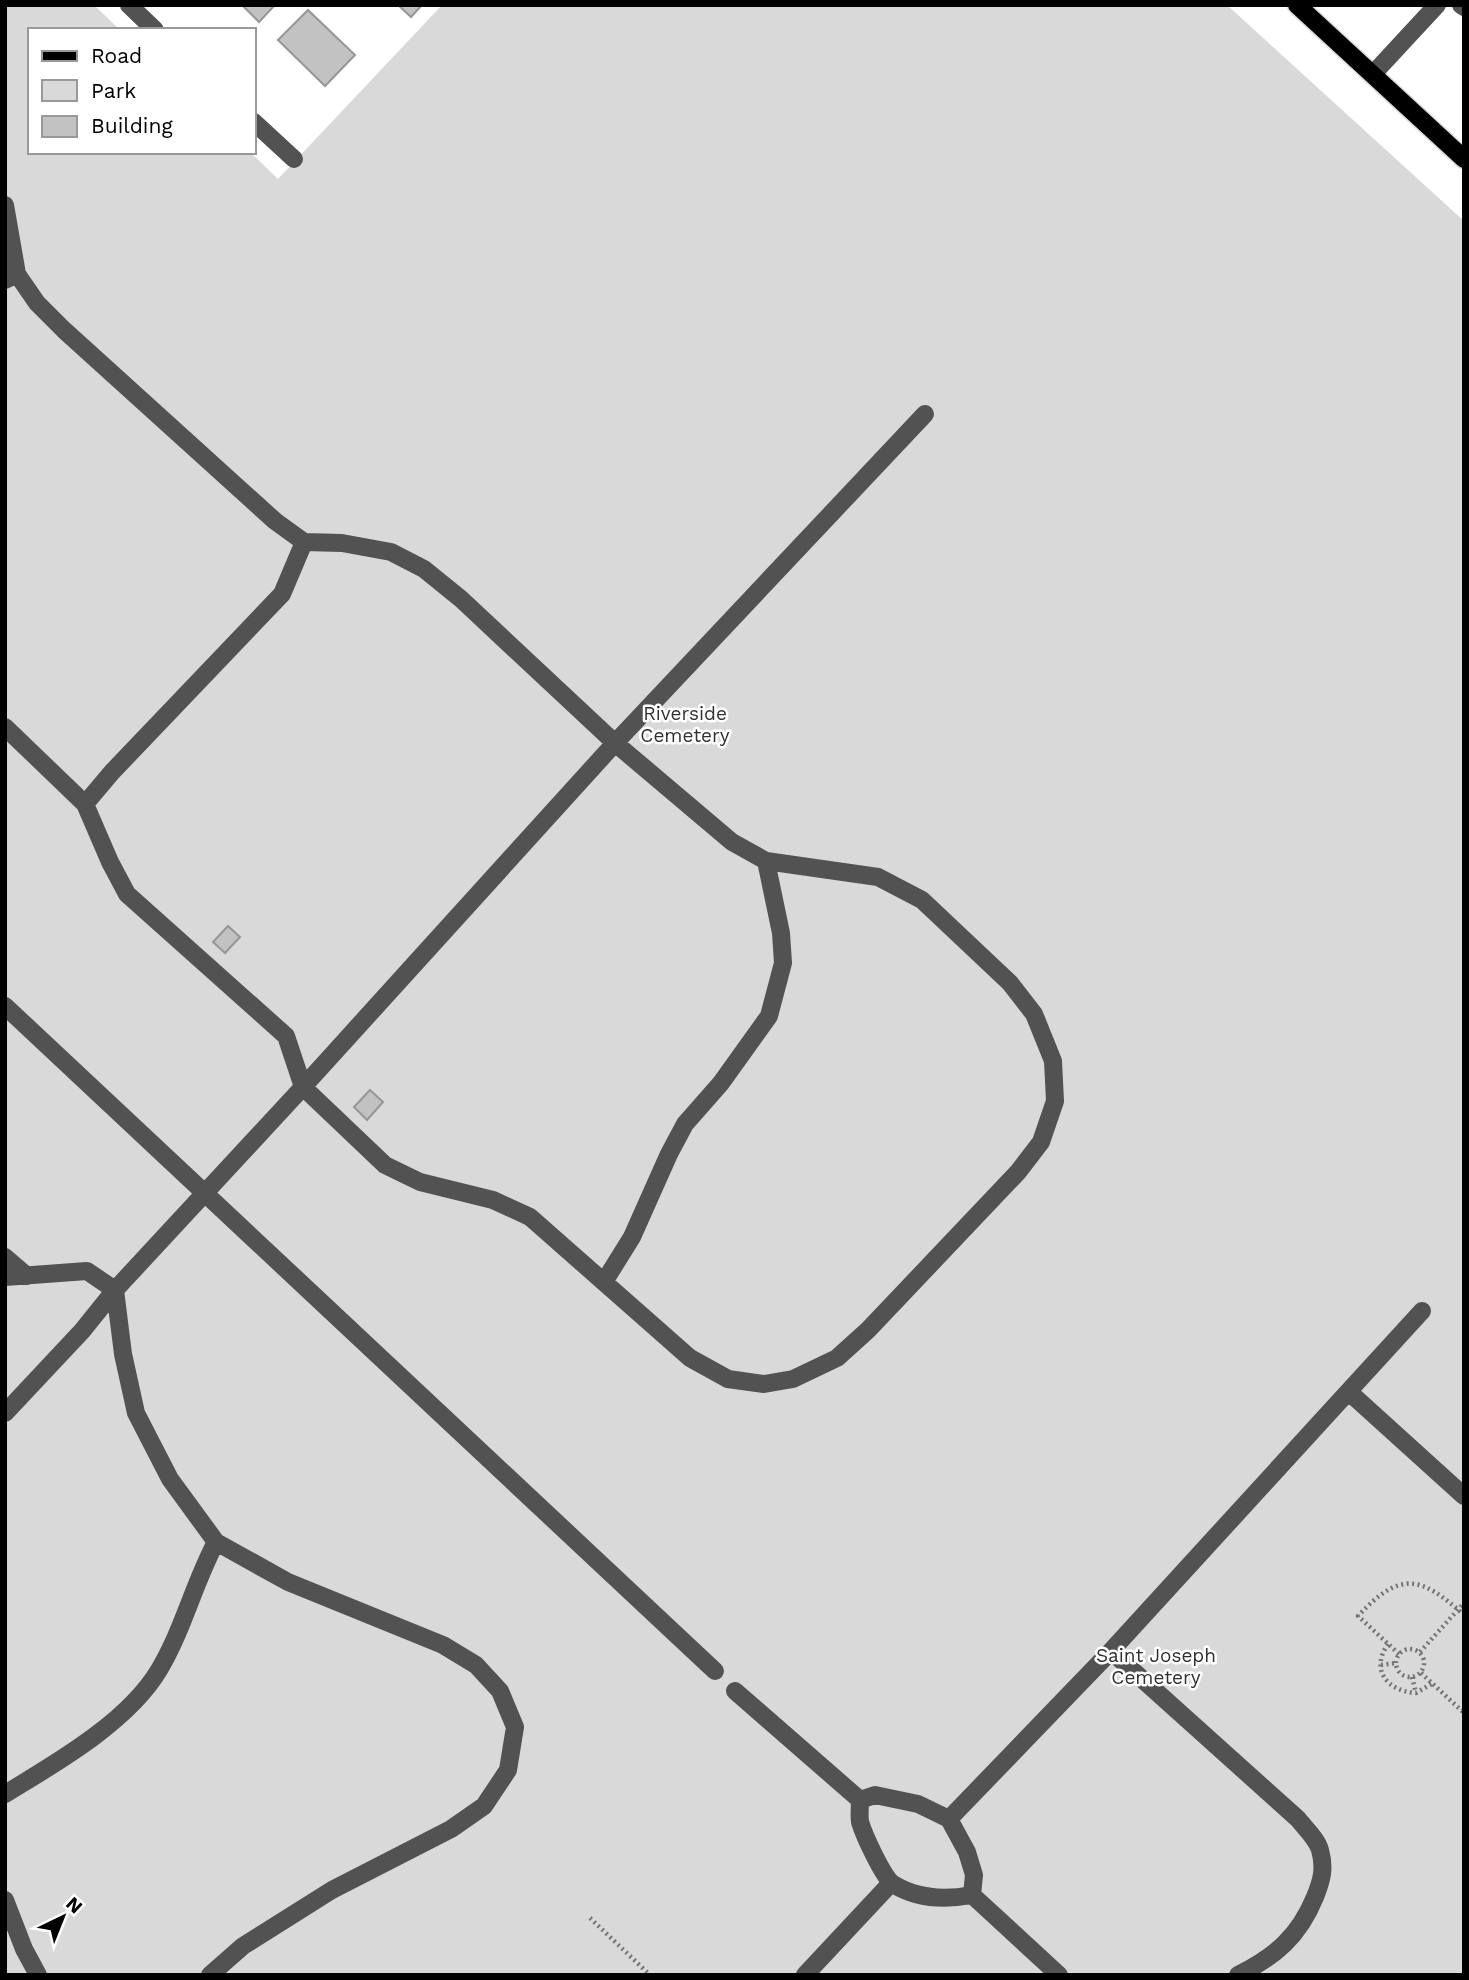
<svg xmlns="http://www.w3.org/2000/svg" width="1469" height="1980" font-family="'Work Sans',sans-serif">
<rect width="100%" height="100%" fill="#fff"/>
<path fill="#d9d9d9" d="M 5,5 L 94,5 L 120,30 L 30,30 L 30,152 L 250,152 L 278,179 L 442,5 L 1227,5 L 1464,221 L 1464,1975 L 5,1975 Z"/>
<path fill="#c2c2c2" stroke="#969696" stroke-width="2" d="M 242,5 L 275,5 L 259,22 Z
M 398,5 L 422,5 L 411,17 Z
M 308,10 L 355,55 L 325,86 L 278,40 Z
M 228,926 L 240,937 L 225,953 L 213,942 Z
M 370,1090 L 383,1102 L 367,1120 L 354,1107 Z"/>
<g fill="none" stroke-linecap="round" stroke-linejoin="round">
<defs>
<path id="major" d="M 1297,5 L 1464,159"/>
</defs>
<use href="#major" stroke="#dbdbdb" stroke-width="21"/>
<path stroke="#747474" stroke-width="4.5" stroke-dasharray="2 3.5" stroke-linecap="butt" d="M 1388,1644 C 1370,1670 1387,1691 1416,1693 L 1433,1683
M1396 1663a14 14 0 1 1 28 0a14 14 0 1 1-28 0Z
M 1420,1652 L 1464,1603
M 1399,1654 L 1358,1616 C 1400,1571 1420,1575 1464,1615
M 1381,1665 L 1396,1663
M 1421,1673 L 1462,1711 L 1464,1709
M 1412,1677 L 1416,1693
M 590,1918 L 650,1975"/>
<path stroke="#525252" stroke-width="18" d="M 129,5 L 155,30
M 1461,5 L 1464,7
M 1373,74 L 1437,5
M 254,122 L 294,159
M 5,205 L 17,274
M 5,280 L 17,274 L 37,303 L 64,330 L 275,521 L 304,542 L 342,543 L 391,552 L 424,569 L 461,599 L 615,743 L 732,842 L 766,861 L 878,877 L 922,900 L 1010,983 L 1034,1014 L 1053,1061 L 1055,1101 L 1041,1142 L 1018,1172 L 868,1330 L 837,1358 L 793,1379 L 764,1384 L 728,1379 L 690,1358 L 530,1217 L 493,1200 L 420,1182 L 385,1165 L 303,1087 L 286,1036 L 127,894 L 110,862 L 85,804 L 5,727
M 85,804 L 112,772 L 282,594 L 304,542
M 5,1006 L 715,1671
M 5,1257 L 27,1276
M 5,1277 L 87,1271 L 115,1290 L 123,1354 L 136,1413 L 170,1479 L 216,1542 L 288,1582 L 443,1645 L 476,1665 L 500,1691 L 515,1727 L 508,1770 L 484,1806 L 451,1829 L 332,1890 L 243,1946 L 210,1975
M 604,1282 L 632,1237 L 669,1154 L 685,1124 L 721,1083 L 769,1016 L 783,963 L 781,933 L 766,861
M 1349,1392 L 1464,1496
M 5,1413 L 82,1331 L 115,1290 L 303,1087 L 615,743 L 925,414
M 1111,1651 L 1298,1819 C 1305,1828 1317,1839 1320,1850 C 1325,1868 1322,1880 1315,1897 C 1299,1936 1276,1956 1238,1975
M 735,1691 L 860,1800
M 5,1794 C 56,1763 128,1722 159,1670 C 183,1630 194,1583 216,1542
M 875,1795 L 918,1804 L 949,1819 L 967,1852 L 974,1875 L 972,1895 C 945,1900 917,1899 893,1884 C 883,1877 864,1835 860,1822 C 859,1815 860,1807 860,1800 Z
M 949,1819 L 1111,1651 L 1422,1311
M 972,1895 L 1059,1975
M 5,1900 L 24,1949 L 38,1975
M 805,1975 L 891,1883"/>
<use href="#major" stroke="#000" stroke-width="18"/>
</g>
<g text-anchor="middle" stroke-width="5" stroke-linejoin="round" paint-order="stroke">
<g font-size="19" fill="#303030" stroke="#fff">
<text x="685" y="720">Riverside<tspan x="685" dy="22">Cemetery</tspan></text>
<text x="1156" y="1662">Saint Joseph<tspan x="1156" dy="22">Cemetery</tspan></text>
</g>
</g>
<rect width="1469" height="1980" fill="none" stroke="#000000" stroke-width="14"/>
<rect x="28" y="28" width="228" height="126" fill="#ffffff" stroke="#999999" stroke-width="2"/>
<rect x="42" y="51" width="35" height="10" fill="#000000" stroke="#999999" stroke-width="2"/>
<text x="91" y="63" font-size="21" fill="#000000">Road</text>
<rect x="42" y="80" width="35" height="21" fill="#d9d9d9" stroke="#999999" stroke-width="2"/>
<text x="91" y="98" font-size="21" fill="#000000">Park</text>
<rect x="42" y="116" width="35" height="21" fill="#c2c2c2" stroke="#999999" stroke-width="2"/>
<text x="91" y="133" font-size="21" fill="#000000">Building</text>
<g transform="translate(63 1917) rotate(43)" stroke="#ffffff" stroke-width="5" paint-order="stroke">
<path d="M0-5L12 26L0 18L-12 26Z" fill="#000000"/>
<text y="-10" font-size="19" font-weight="bold" text-anchor="middle" fill="#000000">N</text>
</g>
</svg>
